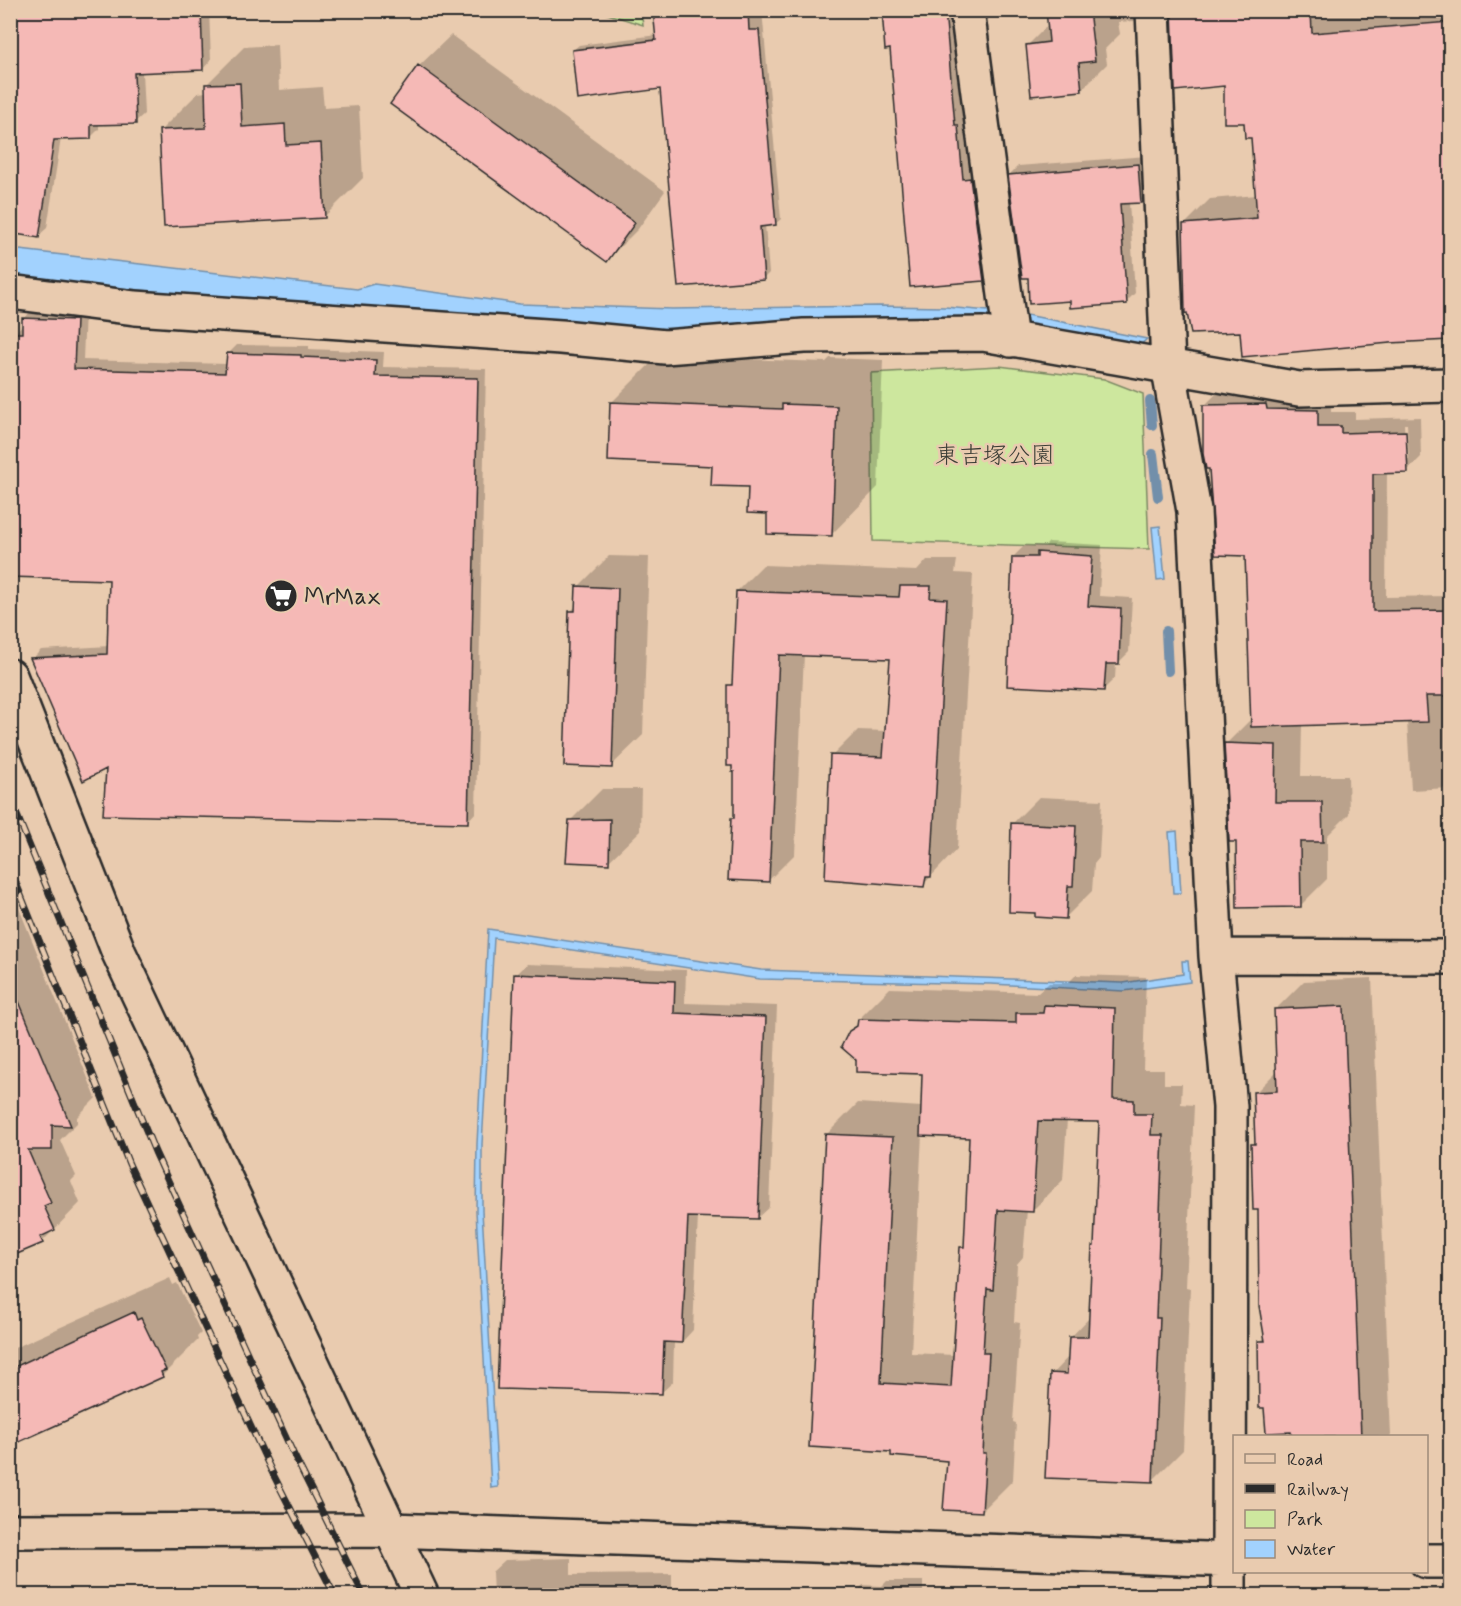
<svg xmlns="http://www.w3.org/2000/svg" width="1461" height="1606" font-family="Mynerve,'Klee One',sans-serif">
<rect width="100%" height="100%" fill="#e9cbaf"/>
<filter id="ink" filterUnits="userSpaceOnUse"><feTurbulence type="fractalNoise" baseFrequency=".0167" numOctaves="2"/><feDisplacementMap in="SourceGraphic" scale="12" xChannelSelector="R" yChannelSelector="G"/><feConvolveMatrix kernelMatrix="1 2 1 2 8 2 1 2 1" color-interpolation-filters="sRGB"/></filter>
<g filter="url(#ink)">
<path fill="#cde79e" stroke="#7c8964" stroke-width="1.5" d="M 598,11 L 641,11 L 643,25 Z
M 999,366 L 1104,379 L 1143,394 L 1149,549 L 873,541 L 871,373 Z"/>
<path fill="#a2d2fe" stroke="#728faa" stroke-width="1.5" d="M 11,249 L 357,289 L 374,284 L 520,304 L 672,309 L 879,306 L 945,307 L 1022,314 L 1147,339 L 1139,346 L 669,340 L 354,313 L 11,276 Z
M 1160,526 L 1165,579 L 1157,580 L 1152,527 Z
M 1177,831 L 1181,893 L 1173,893 L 1169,832 Z
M 488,929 L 761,970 L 1123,983 L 1183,974 L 1182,961 L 1188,961 L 1190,982 L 1124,991 L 991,984 L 760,979 L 494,938 L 482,1144 L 482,1211 L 498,1487 L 491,1488 L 476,1211 L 477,1144 Z"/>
<path fill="#0003" fill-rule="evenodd" d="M 10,10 L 209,10 L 211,60 L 203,69 L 142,71 L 144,114 L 135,122 L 99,124 L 99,129 L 91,137 L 61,138 L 47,228 L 38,236 Z
M 655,10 L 762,10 L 781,219 L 775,224 L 765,225 L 769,273 L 764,278 L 662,87 L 573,50 L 579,45 L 657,35 Z
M 883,10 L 957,10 L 995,268 L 984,280 L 891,48 Z
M 1048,10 L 1144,10 L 1134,21 L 1118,22 L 1120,34 L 1105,49 L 1107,64 L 1081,90 L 1028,45 L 1049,24 Z
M 1173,10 L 1450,10 L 1450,343 L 1442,344 L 1442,339 L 1242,330 L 1184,225 L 1210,199 L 1257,195 L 1252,136 L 1225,85 Z
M 451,35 L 665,191 L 638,229 L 607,260 L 419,66 Z
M 277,45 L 279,90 L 322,87 L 324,108 L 359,106 L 363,178 L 325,216 L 160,131 L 198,93 L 206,92 L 206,85 L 244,47 Z
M 1147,156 L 1150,193 L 1141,201 L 1129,202 L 1135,293 L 1126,302 L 1071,300 L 1009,175 L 1018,166 Z
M 33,309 L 85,311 L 83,360 L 227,364 L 228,354 L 237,345 L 309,346 L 309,349 L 384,352 L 383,367 L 486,369 L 476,812 L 467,822 L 32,659 L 41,650 L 109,646 L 110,579 L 15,376 L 10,376 L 10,346 L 14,342 L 15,333 L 23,324 L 24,319 Z
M 658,356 L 826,362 L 830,358 L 883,360 L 878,487 L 832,534 L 769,513 L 749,485 L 611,403 Z
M 1219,391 L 1331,396 L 1331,412 L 1355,412 L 1355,419 L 1420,417 L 1421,457 L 1407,471 L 1387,472 L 1386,597 L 1450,596 L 1450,788 L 1411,790 L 1407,721 L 1302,724 L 1301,776 L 1348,776 L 1349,814 L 1327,836 L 1327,879 L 1301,905 L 1237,841 L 1226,744 L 1252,718 L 1247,554 L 1204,406 ZM 1404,424 L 1407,424 L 1409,459 L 1406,459 Z
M 1049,542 L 1102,545 L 1099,596 L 1132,598 L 1129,652 L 1118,663 L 1116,663 L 1115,678 L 1104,689 L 1013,557 L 1024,546 L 1045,546 Z
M 609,556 L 649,557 L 643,735 L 611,766 L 571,611 L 577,605 L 578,587 Z
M 927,560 L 957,560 L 955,573 L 973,574 L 957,849 L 923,885 L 832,756 L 858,730 L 886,731 L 891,658 L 804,654 L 795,854 L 768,881 L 732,818 L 736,815 L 736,771 L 729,686 L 734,681 L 737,591 L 763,565 L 917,571 Z
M 602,789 L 641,789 L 640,831 L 608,862 L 570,821 Z
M 1039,797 L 1102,800 L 1099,858 L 1094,864 L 1092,891 L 1065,918 L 1013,823 Z
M 10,886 L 96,1098 L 77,1117 L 77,1123 L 60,1140 L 76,1176 L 71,1181 L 80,1203 L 42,1242 L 10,1256 Z
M 527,964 L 686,970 L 685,1003 L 777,1006 L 769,1207 L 757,1218 L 698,1216 L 693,1330 L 682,1342 L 674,1341 L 673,1382 L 661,1393 L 516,975 Z
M 1076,975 L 1146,977 L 1143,1069 L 1164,1069 L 1164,1084 L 1182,1084 L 1181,1104 L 1194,1105 L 1186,1287 L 1190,1288 L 1183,1450 L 1152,1481 L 1052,1374 L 1069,1356 L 1070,1338 L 1090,1317 L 1093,1247 L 1096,1244 L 1100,1121 L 1067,1120 L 1063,1180 L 1032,1211 L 1027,1210 L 1023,1257 L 1017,1264 L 1014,1322 L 1020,1323 L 1013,1422 L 1016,1423 L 1013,1480 L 982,1511 L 948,1459 L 892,1454 L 827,1134 L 858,1103 L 922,1107 L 924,1073 L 858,1059 L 850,1032 L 859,1024 L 859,1019 L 890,988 L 1038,993 L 1049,983 L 1068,983 ZM 922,1134 L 970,1136 L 965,1243 L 962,1247 L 954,1355 L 911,1353 Z
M 1372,978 L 1391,1436 L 1292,1436 L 1292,1430 L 1260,1342 L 1266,1336 L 1259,1209 L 1252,1145 L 1257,1141 L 1255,1093 L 1278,1070 L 1275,1010 L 1304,981 Z
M 170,1278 L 173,1285 L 177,1283 L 201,1333 L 197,1337 L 198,1340 L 163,1375 L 10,1445 L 10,1350 Z
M 571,1558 L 571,1575 L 672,1574 L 672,1596 L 493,1596 L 492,1572 L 505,1560 Z
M 887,1581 L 923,1581 L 923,1596 L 853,1596 L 863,1585 L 882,1586 Z
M 1343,1586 L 1450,1588 L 1450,1596 L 1333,1596 Z
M 811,1592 L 815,1592 L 821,1596 L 802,1596 Z"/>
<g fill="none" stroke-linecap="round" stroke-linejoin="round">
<path stroke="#728faa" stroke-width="10" d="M 1150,401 L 1152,425
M 1153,454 L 1158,497
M 1166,631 L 1168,671"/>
</g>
<path fill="#f5b9b6" stroke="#2b2b2b" stroke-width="1.5" d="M 10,10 L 201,10 L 203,70 L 134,73 L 136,124 L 91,125 L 91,139 L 54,140 L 39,238 L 10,233 Z
M 653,10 L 748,10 L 749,30 L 759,30 L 776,225 L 760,227 L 764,280 L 678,287 L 660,89 L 577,100 L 572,50 L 656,40 Z
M 882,10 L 945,10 L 955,125 L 958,125 L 963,179 L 970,178 L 984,281 L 910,287 L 890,49 L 885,50 Z
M 1046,10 L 1089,10 L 1095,61 L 1079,63 L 1082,91 L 1031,96 L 1026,45 L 1049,42 Z
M 1172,10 L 1311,10 L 1312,33 L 1450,22 L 1450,340 L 1390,343 L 1242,357 L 1240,332 L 1191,334 L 1187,313 L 1185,314 L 1183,224 L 1257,218 L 1251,138 L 1245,138 L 1244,123 L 1224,123 L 1224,86 L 1175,91 Z
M 418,65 L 635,223 L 607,262 L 390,104 Z
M 240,83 L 242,127 L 285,124 L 286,145 L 321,143 L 325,218 L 164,227 L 159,130 L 206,128 L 205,84 Z
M 1138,164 L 1141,203 L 1120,204 L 1127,304 L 1070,308 L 1070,301 L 1029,304 L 1028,278 L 1022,278 L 1008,175 Z
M 22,318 L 76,320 L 74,369 L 225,373 L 227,353 L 301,355 L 301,357 L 376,360 L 375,376 L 478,378 L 468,823 L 103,815 L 106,769 L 83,781 L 30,658 L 107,654 L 109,580 L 10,577 L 10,437 L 13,377 L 10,377 L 10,348 L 13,348 L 13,333 L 22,333 Z
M 610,402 L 782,409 L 782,404 L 837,406 L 832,536 L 767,534 L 767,514 L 747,513 L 748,487 L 711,486 L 712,466 L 608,461 Z
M 1266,404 L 1267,409 L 1318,410 L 1318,426 L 1341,426 L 1341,433 L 1406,431 L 1408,473 L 1373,474 L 1373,611 L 1450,610 L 1450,696 L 1426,696 L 1428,722 L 1251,727 L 1245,556 L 1215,555 L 1209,469 L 1206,469 L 1203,454 L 1203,405 Z
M 1037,552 L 1092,556 L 1088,606 L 1121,608 L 1119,664 L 1106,664 L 1104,691 L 1007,686 L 1012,557 L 1037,557 Z
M 576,586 L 618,588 L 612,768 L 564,766 L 569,611 L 575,611 Z
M 900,586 L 931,586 L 930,598 L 947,599 L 931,877 L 926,877 L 924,887 L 825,879 L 830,755 L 883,757 L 890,659 L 779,655 L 769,882 L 728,880 L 731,818 L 734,818 L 734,772 L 732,772 L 732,766 L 727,766 L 727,685 L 732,685 L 736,591 L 899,597 Z
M 1224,743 L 1276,745 L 1275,802 L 1322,802 L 1323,842 L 1300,842 L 1301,907 L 1237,908 L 1236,842 L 1229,842 Z
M 610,819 L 609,864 L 566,862 L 569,820 Z
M 1011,823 L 1076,826 L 1073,886 L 1068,886 L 1066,919 L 1035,917 L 1035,913 L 1009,912 Z
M 514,974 L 675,981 L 674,1013 L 766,1017 L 758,1219 L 688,1217 L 682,1343 L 664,1342 L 662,1394 L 497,1389 Z
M 10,980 L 71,1126 L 52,1125 L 52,1150 L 28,1150 L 51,1203 L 44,1206 L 55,1230 L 40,1237 L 43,1243 L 10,1257 Z
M 1044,1005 L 1115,1008 L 1113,1099 L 1134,1100 L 1134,1114 L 1152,1114 L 1151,1135 L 1163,1135 L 1156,1318 L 1160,1318 L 1153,1482 L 1045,1478 L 1050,1373 L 1067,1374 L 1069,1337 L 1088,1337 L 1092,1246 L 1094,1246 L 1099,1122 L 1038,1121 L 1033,1212 L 998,1210 L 993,1290 L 987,1289 L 983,1353 L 989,1353 L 983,1453 L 986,1453 L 982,1512 L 943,1510 L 947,1461 L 891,1456 L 891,1452 L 809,1447 L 825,1134 L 893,1137 L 881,1383 L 951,1387 L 960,1247 L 964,1247 L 969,1138 L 920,1136 L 922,1074 L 856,1072 L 856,1060 L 841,1047 L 849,1031 L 857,1026 L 858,1019 L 1016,1023 L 1016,1013 L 1043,1013 Z
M 1344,1006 L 1361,1437 L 1291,1437 L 1291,1432 L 1266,1433 L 1264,1408 L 1259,1408 L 1258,1341 L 1265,1341 L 1259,1306 L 1258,1210 L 1253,1210 L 1251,1144 L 1255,1144 L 1253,1092 L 1277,1091 L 1274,1009 Z
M 134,1312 L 137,1320 L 141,1318 L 166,1370 L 161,1372 L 163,1377 L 10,1446 L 10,1369 Z"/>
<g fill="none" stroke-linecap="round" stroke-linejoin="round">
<defs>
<path id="minor" d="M 967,10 L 1011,340
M 1153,10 L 1168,365 L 1194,511 L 1216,956 L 1230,1107 L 1229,1560
M 10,292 L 135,308 L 561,337 L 665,347 L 804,336 L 983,334 L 1299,389 L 1450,385
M 10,676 L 119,953 L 422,1596
M 1216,956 L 1450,957"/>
<path id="tertiary" d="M 10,1531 L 391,1530 L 1234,1560
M 1229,1560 L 1229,1596
M 1426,1561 L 1450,1561"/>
</defs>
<use href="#minor" stroke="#2b2b2b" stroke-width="38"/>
<use href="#tertiary" stroke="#2b2b2b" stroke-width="38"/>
<use href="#minor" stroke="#e9cbaf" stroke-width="33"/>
<use href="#tertiary" stroke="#e9cbaf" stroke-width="33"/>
<defs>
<path id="rail" d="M 10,798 L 155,1152 L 293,1453 L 364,1596
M 10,868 L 129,1164 L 271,1470 L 335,1596"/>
</defs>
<use href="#rail" stroke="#2b2b2b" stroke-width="7"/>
<use href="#rail" stroke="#e9cbaf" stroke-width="4.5" stroke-dasharray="14" stroke-linecap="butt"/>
</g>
</g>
<defs>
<symbol id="supermarket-disc" viewBox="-11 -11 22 22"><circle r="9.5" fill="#2b2b2b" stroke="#e9cbaf"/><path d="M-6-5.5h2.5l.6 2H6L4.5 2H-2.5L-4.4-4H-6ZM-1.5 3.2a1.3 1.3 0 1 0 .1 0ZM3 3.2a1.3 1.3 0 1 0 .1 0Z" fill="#fff"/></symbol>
</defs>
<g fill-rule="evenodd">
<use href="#supermarket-disc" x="262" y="577" width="38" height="38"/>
</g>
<g text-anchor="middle" stroke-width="5" stroke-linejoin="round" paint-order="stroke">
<g font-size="24" fill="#3b3e36" stroke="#e9cbaf">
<text x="995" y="463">東吉塚公園</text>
</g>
<g font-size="24" fill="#2b2b2b" stroke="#e9cbaf" text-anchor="start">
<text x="304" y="604">MrMax</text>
</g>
</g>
<rect width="1461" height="1606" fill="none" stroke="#e9cbaf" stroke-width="36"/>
<rect x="18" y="18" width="1425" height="1570" fill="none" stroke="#2b2b2b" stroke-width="2" filter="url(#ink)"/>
<rect x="1233" y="1435" width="195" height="138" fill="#e9cbaf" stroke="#9d8b7a" stroke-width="1.5"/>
<rect x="1245" y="1454" width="30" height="9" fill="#e9cbaf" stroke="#9d8b7a" stroke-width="1.5"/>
<text x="1287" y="1465" font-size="18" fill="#2b2b2b">Road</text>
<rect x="1245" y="1484" width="30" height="9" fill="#2b2b2b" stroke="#9d8b7a" stroke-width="1.5"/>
<text x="1287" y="1495" font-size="18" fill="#2b2b2b">Railway</text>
<rect x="1245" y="1510" width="30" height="18" fill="#cde79e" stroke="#9d8b7a" stroke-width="1.5"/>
<text x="1287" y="1525" font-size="18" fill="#2b2b2b">Park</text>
<rect x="1245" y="1540" width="30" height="18" fill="#a2d2fe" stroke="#9d8b7a" stroke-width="1.5"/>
<text x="1287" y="1555" font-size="18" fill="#2b2b2b">Water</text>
</svg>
